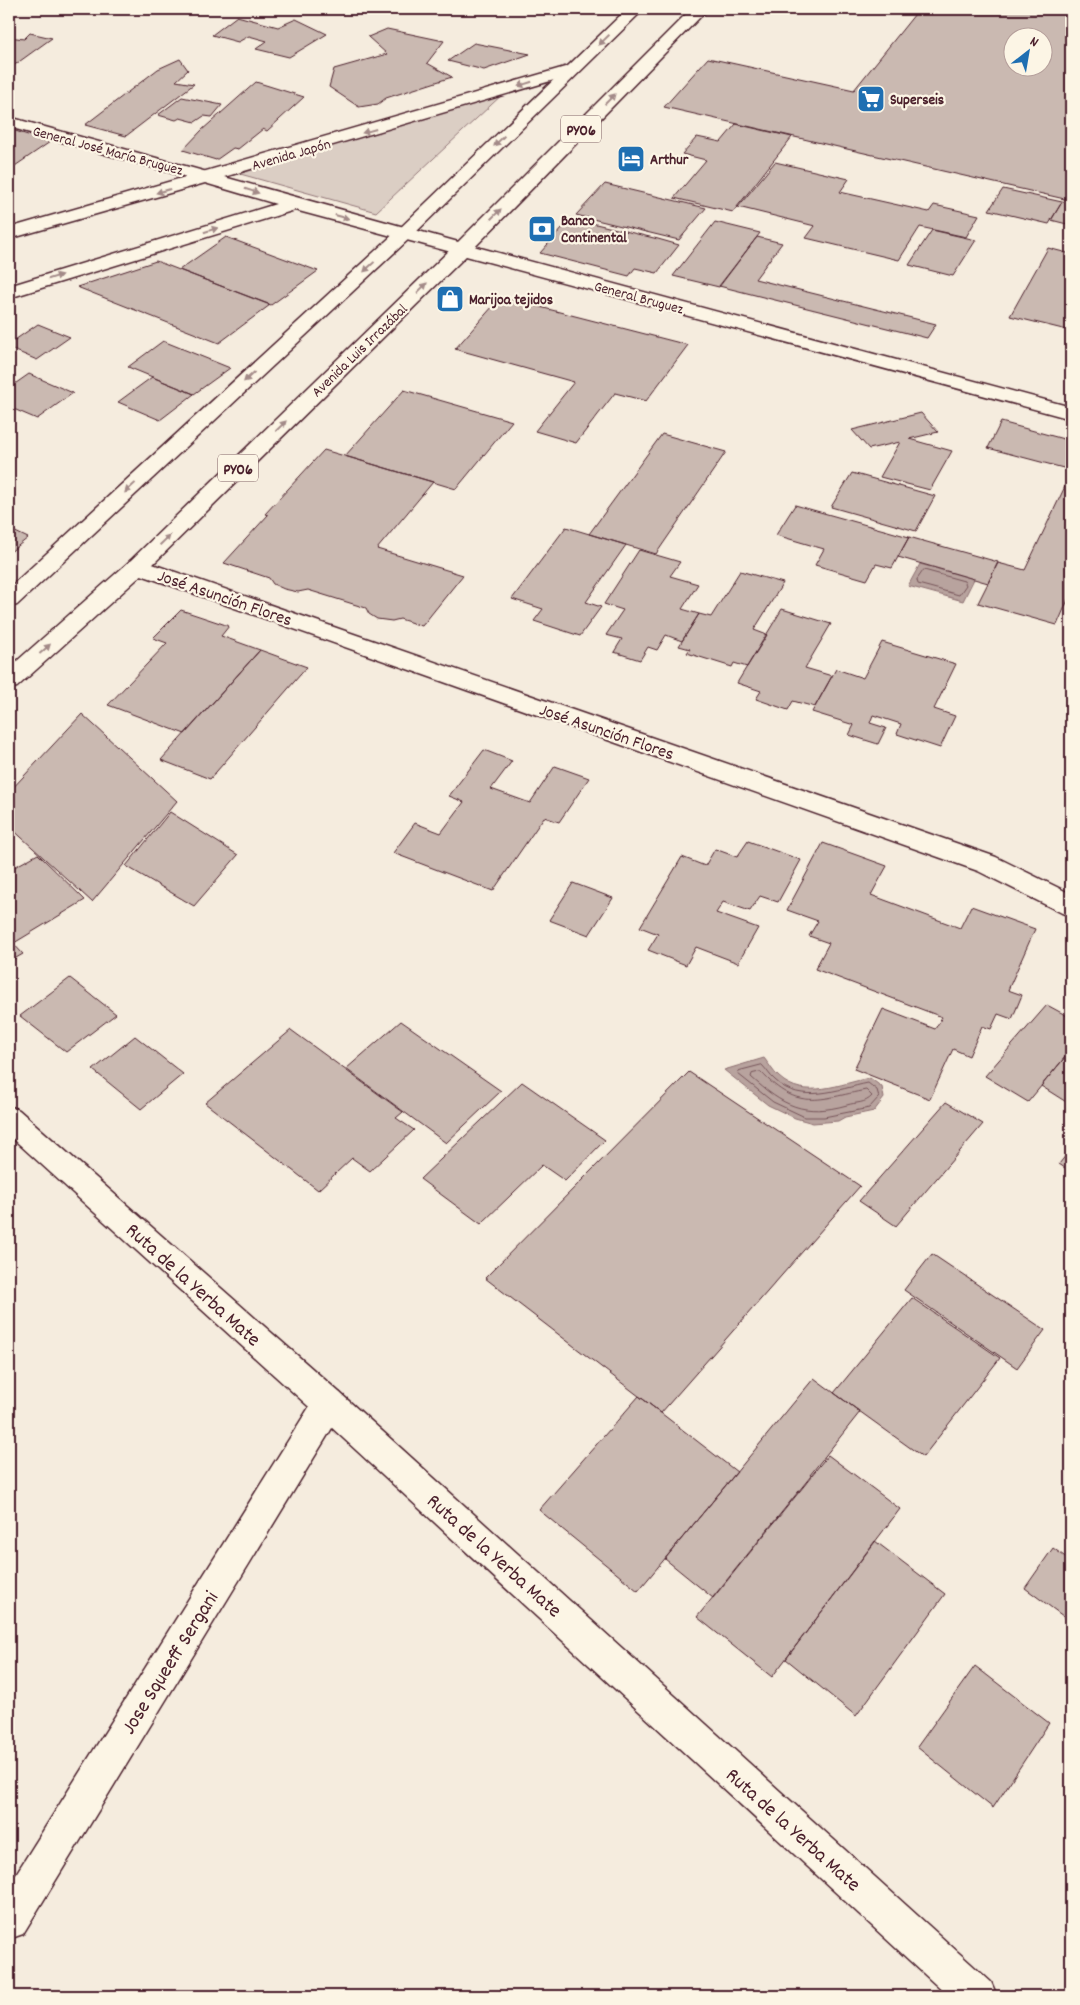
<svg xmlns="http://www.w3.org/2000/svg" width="1080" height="2005" font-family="Dekko,sans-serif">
<rect width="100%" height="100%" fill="#f5ecde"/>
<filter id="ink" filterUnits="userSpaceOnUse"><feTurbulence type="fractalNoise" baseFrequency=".02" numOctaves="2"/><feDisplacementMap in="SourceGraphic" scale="10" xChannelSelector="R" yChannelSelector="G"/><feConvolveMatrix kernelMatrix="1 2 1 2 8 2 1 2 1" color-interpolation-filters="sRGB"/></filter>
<g filter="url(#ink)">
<path fill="#dbcec4" stroke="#927678" d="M 519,79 L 376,212 L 226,170 Z"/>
<path fill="#b8a39e" stroke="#8c6e70" d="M 920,564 L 974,579 L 963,601 L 908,586 Z
M 764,1058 C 769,1064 773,1072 779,1077 C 805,1101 841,1083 870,1078 L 882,1087 L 884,1098 L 874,1111 L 845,1117 L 838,1121 L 813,1123 L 795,1118 L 768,1105 L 724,1070 Z"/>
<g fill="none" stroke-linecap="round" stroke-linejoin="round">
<path stroke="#765459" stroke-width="1" d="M 924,570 L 964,581 L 966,585 L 959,595 L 918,584 L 917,580 Z
M 762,1065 C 767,1070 770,1076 775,1080 C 801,1105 838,1089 868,1083 L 877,1090 L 879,1097 L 869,1108 L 824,1117 L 805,1117 L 773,1102 L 738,1074 L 739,1071 Z
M 761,1072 C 798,1112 819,1099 866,1090 L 872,1096 C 865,1104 856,1102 847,1105 C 804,1117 783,1106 751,1077 L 752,1074 Z"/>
</g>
<path fill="#cab9b1" stroke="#4a1f2b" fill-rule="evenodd" d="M 919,9 L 1071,9 L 1071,195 L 1069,200 L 664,107 L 708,58 L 854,90 ZM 1012,38 L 1042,38 L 1042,68 L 1012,68 Z
M 237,16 L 278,27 L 296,19 L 327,34 L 289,57 L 256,49 L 267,41 L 249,36 L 238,42 L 212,35 Z
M 387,29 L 444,41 L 427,63 L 452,77 L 386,98 L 378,104 L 359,107 L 329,87 L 334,69 L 387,54 L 368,37 Z
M 30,33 L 52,38 L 9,69 L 9,37 L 24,39 Z
M 474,43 L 530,54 L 484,70 L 448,61 Z
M 180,59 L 188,70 L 176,81 L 194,84 L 126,136 L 85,125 L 158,69 Z
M 256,82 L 304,97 L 267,131 L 263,129 L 238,149 L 233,148 L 216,160 L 183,150 L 202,130 Z
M 182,97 L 222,105 L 212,117 L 204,116 L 195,122 L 180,118 L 176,120 L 158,115 Z
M 736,124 L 792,137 L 733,212 L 674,198 L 706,160 L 682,154 L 697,137 L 721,142 Z
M 9,129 L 50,142 L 9,170 Z
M 775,162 L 849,179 L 840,192 L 929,212 L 934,205 L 979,215 L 966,237 L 920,227 L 899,260 L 806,238 L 815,226 L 738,207 Z
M 605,184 L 706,208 L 679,240 L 576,215 Z
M 1003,189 L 1062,202 L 1049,224 L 989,210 Z
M 1062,202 L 1071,204 L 1071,225 L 1051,220 Z
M 571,218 L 658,239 L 679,245 L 657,273 L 635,268 L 629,276 L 540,253 Z
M 715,222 L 760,233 L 719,287 L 673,276 Z
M 932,230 L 976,240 L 953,276 L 909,265 Z
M 226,237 L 318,271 L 271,305 L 179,270 Z
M 757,237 L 782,243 L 755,279 L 936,324 L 927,338 L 719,286 Z
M 1048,248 L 1071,254 L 1071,331 L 1010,316 Z
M 156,261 L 270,305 L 219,343 L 77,287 Z
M 501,297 L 688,345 L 646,401 L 615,393 L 576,443 L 535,431 L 574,382 L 455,349 Z
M 38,324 L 70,337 L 37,360 L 9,348 L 9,344 Z
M 163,341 L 230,368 L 194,394 L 128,367 Z
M 29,374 L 73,393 L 37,419 L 9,407 L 9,388 Z
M 152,377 L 194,394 L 160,420 L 118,402 Z
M 404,390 L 512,421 L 456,489 L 345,456 Z
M 921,413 L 938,432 L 909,439 L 952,451 L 930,490 L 880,477 L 900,442 L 869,449 L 852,430 Z
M 1001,422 L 1071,441 L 1071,470 L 988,448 Z
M 662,434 L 726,452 L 656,554 L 589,534 Z
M 324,450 L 433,482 L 377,549 L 463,575 L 422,626 L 400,619 L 392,621 L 377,619 L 369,614 L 366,608 L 308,590 L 298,592 L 284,589 L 273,584 L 269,578 L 224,563 L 268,515 L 265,514 Z
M 852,473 L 935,496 L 916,531 L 831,507 Z
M 1071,474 L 1071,593 L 1057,625 L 978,603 L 998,563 L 1025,570 Z
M 795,505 L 909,537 L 892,568 L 876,564 L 867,580 L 815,565 L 824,549 L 776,535 Z
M 566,527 L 626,545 L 586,602 L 601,607 L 580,636 L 534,621 L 543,609 L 512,599 Z
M 9,529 L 28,538 L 9,553 Z
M 909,537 L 998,562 L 988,583 L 898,557 Z
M 639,550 L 680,562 L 670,576 L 698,584 L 682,609 L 699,614 L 682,641 L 666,635 L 657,650 L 648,647 L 640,660 L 614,652 L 622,639 L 606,635 L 623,610 L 604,604 Z
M 740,571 L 783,583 L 754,630 L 767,635 L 747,667 L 734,663 L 732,667 L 687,653 L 690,649 L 679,646 L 699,614 L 711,617 Z
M 782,609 L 831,624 L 805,668 L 832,676 L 815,707 L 793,701 L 788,710 L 756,699 L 761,691 L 737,683 Z
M 181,610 L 229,626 L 221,636 L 260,650 L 185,734 L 108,705 L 167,643 L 153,638 Z
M 882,642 L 956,664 L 934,709 L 955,716 L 940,748 L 897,734 L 901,724 L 873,715 L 870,723 L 886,728 L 878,744 L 849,735 L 854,725 L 812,712 L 836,669 L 863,678 Z
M 260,650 L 307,667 L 210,779 L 161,760 Z
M 82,714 L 177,801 L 92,902 L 9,826 L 9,792 Z
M 484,750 L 512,761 L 491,789 L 530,803 L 555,766 L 589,778 L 559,822 L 544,817 L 493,891 L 393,853 L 415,823 L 441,833 L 464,802 L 449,796 Z
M 170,812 L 238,855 L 194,906 L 126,866 Z
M 748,841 L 801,860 L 778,902 L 760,896 L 750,911 L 723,902 L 716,913 L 758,928 L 738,963 L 696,947 L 686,965 L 648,950 L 658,934 L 640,927 L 682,857 L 705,866 L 715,849 L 737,857 Z
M 823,843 L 887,866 L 871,895 L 960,928 L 971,906 L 1035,929 L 1008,990 L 1022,995 L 1012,1019 L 998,1014 L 991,1029 L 982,1026 L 969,1056 L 953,1049 L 930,1099 L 854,1069 L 883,1009 L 935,1029 L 942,1017 L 815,969 L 829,943 L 809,936 L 818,921 L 787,910 Z
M 38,854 L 85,900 L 14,943 L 9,938 L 9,870 Z
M 573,883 L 613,898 L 589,935 L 549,920 Z
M 9,939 L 23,954 L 9,962 Z
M 70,978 L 116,1014 L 66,1052 L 20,1016 Z
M 1047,1005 L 1071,1018 L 1071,1050 L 1028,1102 L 985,1076 Z
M 401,1021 L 501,1091 L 446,1143 L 346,1069 Z
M 291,1030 L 403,1112 L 396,1118 L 414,1130 L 370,1171 L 352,1158 L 318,1190 L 205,1103 Z
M 135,1036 L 183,1074 L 141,1109 L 93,1070 Z
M 1071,1050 L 1071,1105 L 1041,1086 Z
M 689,1072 L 860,1186 L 661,1413 L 485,1278 Z
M 522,1082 L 605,1140 L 565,1181 L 542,1165 L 481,1224 L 420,1179 Z
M 946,1102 L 983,1124 L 896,1226 L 859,1201 Z
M 1071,1149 L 1071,1172 L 1059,1164 Z
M 932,1254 L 1045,1330 L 1017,1368 L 904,1290 Z
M 912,1298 L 1000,1358 L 923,1457 L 834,1393 Z
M 814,1378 L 860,1412 L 810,1475 L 812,1476 L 713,1598 L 665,1559 Z
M 639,1396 L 737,1472 L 638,1591 L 539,1510 Z
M 828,1455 L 900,1509 L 772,1677 L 697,1617 Z
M 875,1541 L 945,1594 L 856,1716 L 786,1659 Z
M 1053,1548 L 1071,1561 L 1071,1622 L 1025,1588 Z
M 975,1666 L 1049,1723 L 993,1808 L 917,1747 Z"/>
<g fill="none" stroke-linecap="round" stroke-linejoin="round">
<defs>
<path id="minor" d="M 9,117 L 214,174 L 217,178 L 214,182 L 208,183 L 9,127 Z
M 462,243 L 1071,407 L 1071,419 L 455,253 L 453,249 L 455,245 Z
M 138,559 L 996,857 L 1071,894 L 1071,916 L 1062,913 L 978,871 L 130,571 L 127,566 L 130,561 Z
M 329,1389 L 340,1393 L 345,1404 L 340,1415 L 23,1934 L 9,1939 L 9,1885 L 318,1393 Z"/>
<path id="major" d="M 572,65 L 578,67 L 580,70 L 578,73 L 224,177 L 469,245 L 471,249 L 469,253 L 462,255 L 455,253 L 295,210 L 9,298 L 9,286 L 276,204 L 205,183 L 9,239 L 9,228 Z
M 9,1106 L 19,1110 L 340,1393 L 991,1982 L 997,1996 L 948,1996 L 318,1415 L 9,1135 Z"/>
<path id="highway" d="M 627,9 L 644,9 L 410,238 L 17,605 L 9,607 L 9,588 L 398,230 Z
M 691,9 L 708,9 L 469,253 L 146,571 L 17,687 L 9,689 L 9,668 L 130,561 L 455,245 Z"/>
</defs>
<use href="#minor" stroke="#4a1f2b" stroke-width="3"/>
<use href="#major" stroke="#4a1f2b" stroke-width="3"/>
<use href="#highway" stroke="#4a1f2b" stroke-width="3"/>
<use href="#minor" fill="#fcf5e5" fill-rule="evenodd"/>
<use href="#major" fill="#fcf5e5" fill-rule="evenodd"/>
<use href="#highway" fill="#fcf5e5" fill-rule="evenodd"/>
</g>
<defs><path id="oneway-solid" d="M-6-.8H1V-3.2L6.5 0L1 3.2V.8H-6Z" transform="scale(1.25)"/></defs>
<g fill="#a38a88">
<use href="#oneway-solid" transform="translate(604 40) rotate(136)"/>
<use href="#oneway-solid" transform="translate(525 84) rotate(163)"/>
<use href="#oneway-solid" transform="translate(610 99) rotate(-45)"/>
<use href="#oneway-solid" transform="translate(369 131) rotate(164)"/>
<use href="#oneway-solid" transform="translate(499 141) rotate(136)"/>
<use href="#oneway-solid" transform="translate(163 191) rotate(164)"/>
<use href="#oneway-solid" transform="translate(252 191) rotate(17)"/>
<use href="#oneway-solid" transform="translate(496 214) rotate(-45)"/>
<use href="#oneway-solid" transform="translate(342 217) rotate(15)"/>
<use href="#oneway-solid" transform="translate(211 230) rotate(-17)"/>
<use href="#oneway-solid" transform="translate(369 267) rotate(137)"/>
<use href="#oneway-solid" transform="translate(55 277) rotate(-17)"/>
<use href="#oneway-solid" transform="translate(422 288) rotate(-44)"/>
<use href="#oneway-solid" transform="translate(249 377) rotate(137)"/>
<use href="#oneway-solid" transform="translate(281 426) rotate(-44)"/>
<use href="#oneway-solid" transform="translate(130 488) rotate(137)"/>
<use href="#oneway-solid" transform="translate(165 540) rotate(-44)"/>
<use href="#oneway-solid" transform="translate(45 649) rotate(-42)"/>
</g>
</g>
<defs>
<symbol id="supermarket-square" viewBox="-11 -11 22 22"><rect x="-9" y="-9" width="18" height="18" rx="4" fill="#1f6fb2" stroke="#fcf5e5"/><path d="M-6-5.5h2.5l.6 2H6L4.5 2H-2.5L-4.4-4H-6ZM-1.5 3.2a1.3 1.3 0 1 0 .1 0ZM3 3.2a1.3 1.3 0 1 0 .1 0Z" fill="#fff"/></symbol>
<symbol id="hotel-square" viewBox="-11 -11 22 22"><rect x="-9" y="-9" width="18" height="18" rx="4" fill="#1f6fb2" stroke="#fcf5e5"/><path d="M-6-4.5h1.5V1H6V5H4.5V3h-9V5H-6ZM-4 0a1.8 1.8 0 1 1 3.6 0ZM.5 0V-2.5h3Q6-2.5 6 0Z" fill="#fff"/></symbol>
<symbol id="bank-square" viewBox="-11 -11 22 22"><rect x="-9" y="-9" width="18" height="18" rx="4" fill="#1f6fb2" stroke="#fcf5e5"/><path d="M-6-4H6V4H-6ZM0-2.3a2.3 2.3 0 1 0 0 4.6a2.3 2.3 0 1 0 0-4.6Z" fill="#fff"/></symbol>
<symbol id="shop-square" viewBox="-11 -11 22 22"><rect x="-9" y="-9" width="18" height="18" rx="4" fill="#1f6fb2" stroke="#fcf5e5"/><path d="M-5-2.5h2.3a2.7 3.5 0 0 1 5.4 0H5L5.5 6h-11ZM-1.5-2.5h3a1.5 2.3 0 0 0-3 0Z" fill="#fff"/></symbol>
</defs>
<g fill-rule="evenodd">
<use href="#supermarket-square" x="855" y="83" width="32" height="32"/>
<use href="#hotel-square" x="615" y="143" width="32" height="32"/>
<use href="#bank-square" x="526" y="213" width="32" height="32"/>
<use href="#shop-square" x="434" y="283" width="32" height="32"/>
</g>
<g text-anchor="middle" stroke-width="4.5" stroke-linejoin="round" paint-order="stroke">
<g font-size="15" font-weight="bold" fill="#4a1f2b" stroke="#fcf5e5" text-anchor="start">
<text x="890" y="104">Superseis</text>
<text x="650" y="164">Arthur</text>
<text x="561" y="225">Banco<tspan x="561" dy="17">Continental</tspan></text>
<text x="469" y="304">Marijoa tejidos</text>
</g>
<g font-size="15" fill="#4a1f2b" stroke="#fcf5e5">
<text transform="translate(108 150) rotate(15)" y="5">General José María Bruguez</text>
<text transform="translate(291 154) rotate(-16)" y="5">Avenida Japón</text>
<text transform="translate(639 297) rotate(15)" y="5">General Bruguez</text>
<text transform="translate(359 350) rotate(-44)" y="5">Avenida Luis Irrazábal</text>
</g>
<g fill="#fcf5e5" stroke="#7f5f63" stroke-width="1">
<rect x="561" y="115.5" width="40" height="27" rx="4"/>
<rect x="218" y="454.5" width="40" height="27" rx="4"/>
</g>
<g font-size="16" font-weight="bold" fill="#4a1f2b">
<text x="581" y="135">PY06</text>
<text x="238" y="474">PY06</text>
</g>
<g font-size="18" fill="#4a1f2b" stroke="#fcf5e5">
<text transform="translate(225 597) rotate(19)" y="6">José Asunción Flores</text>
<text transform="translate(607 731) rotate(19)" y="6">José Asunción Flores</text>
</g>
<g font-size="21" fill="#4a1f2b" stroke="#fcf5e5">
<text transform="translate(194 1284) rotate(42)" y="7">Ruta de la Yerba Mate</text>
<text transform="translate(495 1555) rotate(42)" y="7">Ruta de la Yerba Mate</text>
<text transform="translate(169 1662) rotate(-58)" y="7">Jose Squeeff Sergani</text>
<text transform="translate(794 1829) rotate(42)" y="7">Ruta de la Yerba Mate</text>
</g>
</g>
<rect width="1080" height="2005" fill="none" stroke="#fcf5e5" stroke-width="30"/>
<rect x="15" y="15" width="1050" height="1975" fill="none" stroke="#4a1f2b" stroke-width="2" filter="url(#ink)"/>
<g transform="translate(1028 52) rotate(31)"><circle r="24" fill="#fcf5e5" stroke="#b59f9b"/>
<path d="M0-4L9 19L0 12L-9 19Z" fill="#1f6fb2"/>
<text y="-8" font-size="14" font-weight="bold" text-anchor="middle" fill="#4a1f2b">N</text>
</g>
</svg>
